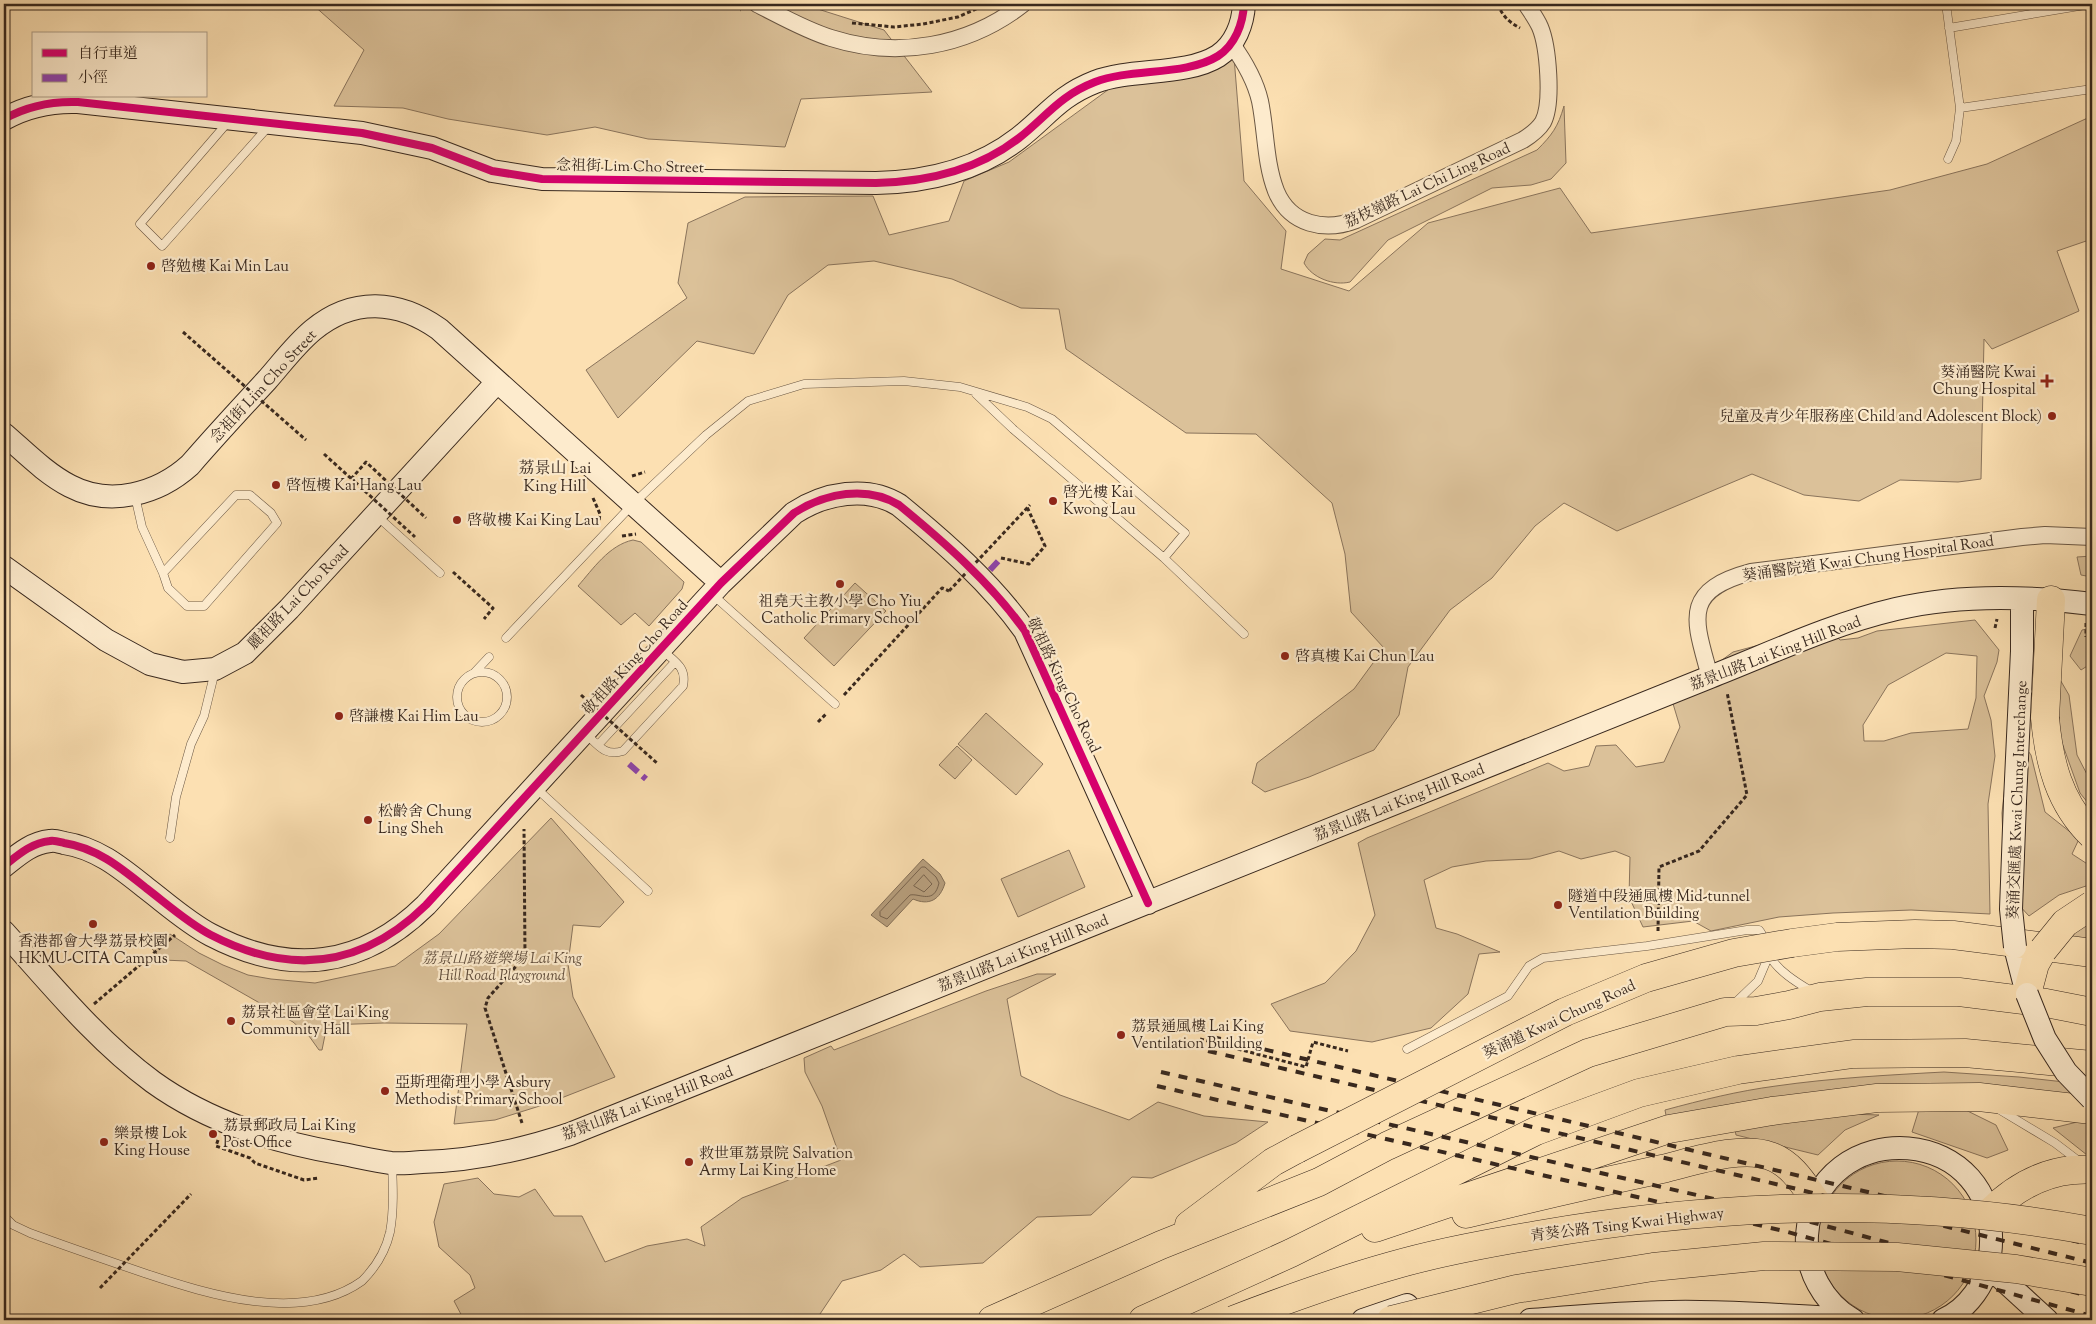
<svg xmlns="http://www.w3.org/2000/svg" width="2096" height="1324" font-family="'Sorts Mill Goudy','Noto Serif TC',serif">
<rect width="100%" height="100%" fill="#fce0b2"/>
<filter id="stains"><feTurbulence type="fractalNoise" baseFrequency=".004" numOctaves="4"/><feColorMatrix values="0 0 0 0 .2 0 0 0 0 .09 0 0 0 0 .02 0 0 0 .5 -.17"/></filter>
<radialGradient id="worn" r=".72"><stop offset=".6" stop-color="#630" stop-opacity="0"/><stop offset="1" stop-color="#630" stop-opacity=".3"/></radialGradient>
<path fill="#dbc199" stroke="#8a745c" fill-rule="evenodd" d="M 312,4 L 802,4 L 884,30 L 932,92 L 801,99 L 785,147 L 648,139 L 595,127 L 547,135 L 448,119 L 403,108 L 334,106 L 364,50 Z
M 1234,57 L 1244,181 L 1286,231 L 1281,269 L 1349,291 L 1428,223 L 1560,188 L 1591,233 L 1890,190 L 1987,164 L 2092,116 L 2092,239 L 2057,251 L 2079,311 L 1992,349 L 1984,339 L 1981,479 L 1958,482 L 1900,480 L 1859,501 L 1804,495 L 1752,474 L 1617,531 L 1564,503 L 1535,526 L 1492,578 L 1450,610 L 1408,667 L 1399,715 L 1374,750 L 1309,777 L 1265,792 L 1252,783 L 1257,763 L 1354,689 L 1384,648 L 1351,612 L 1345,554 L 1332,503 L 1256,434 L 1186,433 L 1066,349 L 1059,309 L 1021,308 L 952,279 L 874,261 L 828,265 L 788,295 L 754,354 L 697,341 L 618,418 L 586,370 L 687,298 L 678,283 L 688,223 L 745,197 L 873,196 L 889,235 L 949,221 L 964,181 L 1009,162 L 1116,84 Z
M 1564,106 L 1566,163 L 1551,179 L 1531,185 L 1492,188 L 1388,240 L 1350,282 C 1334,286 1312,278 1304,263 L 1308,254 L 1325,239 L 1340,240 L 1537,150 C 1552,135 1558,127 1564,106 Z
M 633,540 L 641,542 L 684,582 L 682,589 L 649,626 L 635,613 L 621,625 L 578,586 C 593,569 609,545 633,540 Z
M 2092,556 L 2092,577 L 2081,575 L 2077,557 Z
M 855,583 L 886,611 L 834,666 L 804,638 Z
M 1975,620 L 1999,650 L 1997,662 L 1984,696 L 1991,720 L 1995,756 L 1988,804 L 1990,914 L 1911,910 L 1833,913 L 1779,917 L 1711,931 L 1693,921 L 1643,927 L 1629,897 L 1630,857 L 1615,851 L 1581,859 L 1559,851 L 1530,859 L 1486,861 L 1452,867 L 1424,880 L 1436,928 L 1457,934 L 1500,952 L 1479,954 L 1468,994 L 1431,1028 L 1372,1042 L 1290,1031 L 1271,1004 L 1325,983 L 1356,951 L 1375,915 L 1358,843 L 1367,838 L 1548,763 L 1564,771 L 1589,766 L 1596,746 L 1616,745 L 1636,767 L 1664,762 L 1680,727 L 1671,697 L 1733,652 L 1827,627 L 1840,640 L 1858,638 L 1877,631 ZM 1946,653 L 1977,656 L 1976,698 L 1968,729 L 1911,733 L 1884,741 L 1864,741 L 1863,725 L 1888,685 Z
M 2092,628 L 2092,663 L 2081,670 L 2070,656 L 2082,630 Z
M 2055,671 L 2069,695 L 2077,755 L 2092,784 L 2092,808 L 2080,793 L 2056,726 Z
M 986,713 L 1043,764 L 1016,795 L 958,744 Z
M 2011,727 L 2031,755 L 2045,812 L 2079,839 L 2072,854 L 2092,867 L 2092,884 L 2059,895 L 2029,916 L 2005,890 L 2002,813 Z
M 957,746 L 972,760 L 955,779 L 939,765 Z
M 551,818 L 624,902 L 600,927 L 573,925 L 568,964 L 573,997 L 615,1077 L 546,1104 L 495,1120 L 454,1124 L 467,1024 L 384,1023 L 327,1025 L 322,1050 L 319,1050 L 309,1036 L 293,1022 L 186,961 L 163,960 L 152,949 L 170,934 L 199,953 L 223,965 L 248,975 L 271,979 L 315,983 L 395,966 L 439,934 Z
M 1069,850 L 1085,887 L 1018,917 L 1001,879 Z
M 2092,918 L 2092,945 L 2067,942 L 2079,925 Z
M 1037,974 L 1056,974 L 1007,999 L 1021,1076 L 1060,1095 L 1129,1120 L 1158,1102 L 1204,1116 L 1268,1122 L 1236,1143 L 1152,1178 L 1132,1177 L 1091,1215 L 1037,1217 L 983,1263 L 920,1267 L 904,1254 L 881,1270 L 842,1281 L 816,1320 L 464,1320 L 454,1301 L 475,1288 L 470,1275 L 439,1247 L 434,1222 L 444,1184 L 478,1178 L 494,1194 L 519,1197 L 535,1189 L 554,1216 L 582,1216 L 605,1262 L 647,1246 L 687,1239 L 705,1246 L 701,1227 L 742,1198 L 841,1160 L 822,1106 L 805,1072 L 804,1058 L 831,1046 L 834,1050 L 986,991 Z
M 1944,1072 L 2019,1077 L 2092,1085 L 2092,1099 L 1667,1121 L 1665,1110 C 1702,1100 1738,1091 1776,1086 C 1832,1078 1888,1075 1944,1072 Z
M 1925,1090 L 1996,1125 L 2008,1150 L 1987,1158 L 1912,1132 Z
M 1731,1110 L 1879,1115 L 1845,1130 L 1818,1155 L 1736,1135 Z
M 2081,1121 L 2092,1126 L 2092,1159 L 2053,1128 Z
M1818 1240a79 79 0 1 1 158 0a79 79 0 1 1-158 0Z"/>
<path fill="#b9a180" stroke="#857159" d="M 923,859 L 940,874 L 945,883 C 940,900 929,906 913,899 L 887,927 L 871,915 Z"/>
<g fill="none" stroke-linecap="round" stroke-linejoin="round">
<path stroke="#78644f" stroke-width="1" d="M 922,867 L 925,867 L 936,877 L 939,883 C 934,905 920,893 910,895 L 887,919 L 880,916 L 880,912 Z
M 924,875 L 932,884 L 924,892 L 914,886 Z"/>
<defs>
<path id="lane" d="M 1946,4 L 1960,108 L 1956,141 L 1948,159
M 1949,28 L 2091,4
M 1960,108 L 2092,89
M 228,122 L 140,224 L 162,246 L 268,127
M 976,394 L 1013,429 L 1164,558 L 1244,634
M 135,496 L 142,527 L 163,573 L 168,588 L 187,606 L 204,606 L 277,523 L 271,513 L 250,495 L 236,495 L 163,573
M 377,516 L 440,573
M 713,595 L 835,704
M 506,638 L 633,504 L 706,435 L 748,401 L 804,384 L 904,381 L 960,387 L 1027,407 L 1052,419 L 1185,533 L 1164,558
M457 697a25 25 0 1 1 50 0a25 25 0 1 1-50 0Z
M 474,673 L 489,657
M 586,734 C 598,745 605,757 623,751 L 683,686 C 687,667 675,662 662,650
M 598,745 L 675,662
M 536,788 L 648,891
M 170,838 L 176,797 L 191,744 L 204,716 L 215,671
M 1735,1003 L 1758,981 L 1769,955
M 1407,1049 L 1508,996 L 1529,966 L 1543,958 L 1647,946 L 1747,930 L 1759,930 C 1766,938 1765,946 1769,955 C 1778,971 1796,982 1811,991
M 2000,1110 L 2055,1143 L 2080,1162
M 4,1216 L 13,1225 L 30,1233 C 68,1247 106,1260 144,1273 C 210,1295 302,1324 362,1281 C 375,1268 386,1250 390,1232 C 394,1210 393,1186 392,1164"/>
<path id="street" d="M 757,4 C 781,16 805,30 831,38 C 897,59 968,47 1023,4
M 1231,43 C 1244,61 1255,79 1260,101 C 1266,130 1265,163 1276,191 C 1290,225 1325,232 1356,220 L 1523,140 C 1531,135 1538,130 1543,122 C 1553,103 1548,46 1540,27 C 1537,20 1532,13 1528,7
M 1710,677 C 1695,621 1680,591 1751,572 L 2022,537 L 2045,535 L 2092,537"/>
<path id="secondary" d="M 4,119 C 27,106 51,101 78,102 L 362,133 L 432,148 L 492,171 L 542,179 L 876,183 C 926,182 978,170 1019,138 C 1047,116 1059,96 1095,82 C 1131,68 1186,76 1218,56 C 1235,45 1243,24 1244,4
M 4,434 C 25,452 45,473 70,486 C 110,507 158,494 190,465 C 215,436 241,408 267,380 C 282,363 296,344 313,330 C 353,297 398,300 439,329 L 721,583
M 4,567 L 106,640 L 150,664 L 183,672 L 215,669 L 245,653 L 289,609 L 497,382
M 2015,801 L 2022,651 L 2022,599
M 4,866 C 18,855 31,843 50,841 C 54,840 60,842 64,843 C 97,848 121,868 146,888 C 167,904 188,923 211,935 C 290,976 362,968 426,905 L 721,583 L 794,513 C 825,493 867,485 899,505 C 944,542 991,583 1025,631 L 1148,903
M 4,932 C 51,984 96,1040 153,1082 C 210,1123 275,1142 343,1154 C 359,1157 375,1161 391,1163 C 401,1164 412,1163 422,1162 C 473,1161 522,1150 570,1134 L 1710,677 C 1771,653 1832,624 1896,609 C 1959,594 2028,596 2092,604
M 2015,947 L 2027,994
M 1989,1267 L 2047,1320
M 1363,1320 L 1407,1305
M 1530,1320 C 1586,1316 1644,1311 1700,1312 C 1750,1312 1799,1317 1848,1318
M 1853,1320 C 1823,1303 1805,1269 1807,1235 C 1816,1111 2007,1121 1990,1256 C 1987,1282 1968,1309 1943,1320"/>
<path id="highway" d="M 2045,718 L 2051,600
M 1792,943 L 1837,937 L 1915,934 L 1953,935 L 2092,953
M 2027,994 L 2035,964 L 2043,950
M 1989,1213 C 2012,1190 2040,1173 2073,1170 C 2079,1170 2086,1169 2092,1170
M 1466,1214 C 1531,1198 1596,1183 1662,1169 C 1692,1162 1741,1145 1770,1156 C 1791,1163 1803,1183 1815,1200
M 1189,1225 L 1273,1162 L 1297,1149
M 1375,1228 L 1669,1129 L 1772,1111 L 1877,1098 L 1979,1097 L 2092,1110
M 992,1320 L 1161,1245 L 1319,1182 L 1387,1146 L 1588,1053 L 1725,1012 L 1756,1011 L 1789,1005 L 1820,997 L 1867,992 L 1959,992 L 2046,1003 L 2092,1012
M 1143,1320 L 1291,1253 L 1536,1131 L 1639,1093 L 1738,1070 L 1853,1054 L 1965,1053 L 2092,1065"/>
</defs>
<use href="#lane" stroke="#695643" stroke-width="9"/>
<use href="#street" stroke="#695643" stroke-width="18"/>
<use href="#secondary" stroke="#38281e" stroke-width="24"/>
<use href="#highway" stroke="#38281e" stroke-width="29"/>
<path stroke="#38281e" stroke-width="3" stroke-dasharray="4 2.5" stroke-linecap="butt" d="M 729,4 L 741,10
M 1498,4 C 1502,16 1509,22 1520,28
M 852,23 L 894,27 L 923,24 L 958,17 L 987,4
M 324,454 L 355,482
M 632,476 L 645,472
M 593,498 L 600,514 L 599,520
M 622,536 L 636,534
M 1001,558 L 1029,564 L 1045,546 L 1027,507
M 453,572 L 493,608 L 484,619
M 2086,623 L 2086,637
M 1995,628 L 1997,619
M 844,695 L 942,588 L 949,591
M 818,722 L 826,714
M 1658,931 L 1659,867 L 1699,851 L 1747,795 L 1727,692
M 94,1004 L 175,935
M 1200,1039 L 1306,1067 L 1313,1042 L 1348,1051
M 522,1123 L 485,1008 L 488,998 L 525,956 L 524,829
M 218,1140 L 216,1146 L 250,1158 L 255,1163 L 304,1180 L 319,1178"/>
<use href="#lane" stroke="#fdebcd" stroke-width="8"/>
<use href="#street" stroke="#fdebcd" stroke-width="16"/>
<use href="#secondary" stroke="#fdebcd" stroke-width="22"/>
<use href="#highway" stroke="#fce0b2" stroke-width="28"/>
<path stroke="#38281e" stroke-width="4" stroke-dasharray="9 9" stroke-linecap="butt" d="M 1212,1037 L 2092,1245
M 1208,1051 L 1797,1189 L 2092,1263
M 1161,1072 L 1788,1216 L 2092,1297
M 1157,1086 L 1784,1231 L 2092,1316"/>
<defs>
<path id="secondary-bridge" d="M 2015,801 L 2011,909 L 2015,947
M 2027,994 L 2045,1039 L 2066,1072 L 2092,1099"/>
<path id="highway-bridge" d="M 2045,718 C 2049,762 2059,803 2092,835
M 2043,950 L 2065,923 L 2092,905
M 1297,1149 L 1565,1012 L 1646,978 L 1734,953 L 1792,943
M 1233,1320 C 1285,1300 1337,1281 1391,1266 C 1438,1252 1489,1243 1537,1235 C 1720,1203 1909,1197 2092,1231
M 1391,1320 L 1516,1289 L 1653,1267 L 1764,1256 L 1897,1257 L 2016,1269 L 2092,1282"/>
</defs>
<use href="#secondary-bridge" stroke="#38281e" stroke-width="24" stroke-linecap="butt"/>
<use href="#highway-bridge" stroke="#38281e" stroke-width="29" stroke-linecap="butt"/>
<path stroke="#38281e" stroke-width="3" stroke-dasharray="4 2.5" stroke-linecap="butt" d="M 183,332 L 306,440
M 351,479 L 366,462 L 426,518
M 355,482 L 415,537
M 949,591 L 1030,505
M 581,695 L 658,764
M 100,1288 L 191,1194"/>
<use href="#secondary-bridge" stroke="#fdebcd" stroke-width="22"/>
<use href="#highway-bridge" stroke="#fce0b2" stroke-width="28"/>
<path stroke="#8e44ad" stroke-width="6" stroke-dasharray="12 6" stroke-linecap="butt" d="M 990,570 L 1001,558
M 629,764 L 646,779"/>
<defs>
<path id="cycleway" d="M 4,119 C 27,106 51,101 78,102 L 362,133 L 432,148 L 492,171 L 542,179 L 876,183 C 926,182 978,170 1019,138 C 1047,116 1059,96 1095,82 C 1131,68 1186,76 1218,56 C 1235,45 1243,24 1244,4
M 4,866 C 18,855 31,843 50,841 C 54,840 60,842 64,843 C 97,848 121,868 146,888 C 167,904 188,923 211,935 C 290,976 362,968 426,905 L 721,583 L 794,513 C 825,493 867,485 899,505 C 944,542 991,583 1025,631 L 1148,903"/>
</defs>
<use href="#cycleway" stroke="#fdebcd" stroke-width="11"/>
<use href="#cycleway" stroke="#d6006c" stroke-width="8"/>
</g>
<g fill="#8f2418" stroke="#fdebcd" stroke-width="2">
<circle cx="151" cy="266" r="5"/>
<path d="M2044.5 373.5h5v5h5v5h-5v5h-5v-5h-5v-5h5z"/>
<circle cx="2052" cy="416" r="5"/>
<circle cx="276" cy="485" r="5"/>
<circle cx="1053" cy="501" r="5"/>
<circle cx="457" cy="520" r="5"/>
<circle cx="840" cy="584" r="5"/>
<circle cx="1285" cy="656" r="5"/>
<circle cx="339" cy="716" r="5"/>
<circle cx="368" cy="820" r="5"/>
<circle cx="1558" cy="905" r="5"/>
<circle cx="93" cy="924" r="5"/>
<circle cx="231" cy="1021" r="5"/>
<circle cx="1121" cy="1035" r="5"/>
<circle cx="385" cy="1091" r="5"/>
<circle cx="213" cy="1134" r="5"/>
<circle cx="104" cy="1142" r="5"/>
<circle cx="689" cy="1162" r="5"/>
</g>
<g text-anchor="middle" stroke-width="4.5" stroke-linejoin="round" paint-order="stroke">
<g font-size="15" fill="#38281e" stroke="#fdebcd">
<text transform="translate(630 166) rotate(1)" y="5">念祖街 Lim Cho Street</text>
<text transform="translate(1427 185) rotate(-25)" y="5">荔枝嶺路 Lai Chi Ling Road</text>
<text transform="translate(263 386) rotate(-47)" y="5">念祖街 Lim Cho Street</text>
<text transform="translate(1868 558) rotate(-8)" y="5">葵涌醫院道 Kwai Chung Hospital Road</text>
<text transform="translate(298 597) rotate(-46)" y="5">麗祖路 Lai Cho Road</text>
<text transform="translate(1775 653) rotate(-21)" y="5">荔景山路 Lai King Hill Road</text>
<text transform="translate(635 657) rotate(-48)" y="5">敬祖路 King Cho Road</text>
<text transform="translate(1064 685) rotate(64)" y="5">敬祖路 King Cho Road</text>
<text transform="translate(2017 800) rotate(-88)" y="5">葵涌交匯處 Kwai Chung Interchange</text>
<text transform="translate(1399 802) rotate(-22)" y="5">荔景山路 Lai King Hill Road</text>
<text transform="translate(1023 953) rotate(-22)" y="5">荔景山路 Lai King Hill Road</text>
<text transform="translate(1559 1019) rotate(-25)" y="5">葵涌道 Kwai Chung Road</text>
<text transform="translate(647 1103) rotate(-21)" y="5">荔景山路 Lai King Hill Road</text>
<text transform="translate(1627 1224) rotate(-7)" y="5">青葵公路 Tsing Kwai Highway</text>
</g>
<g font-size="15" fill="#38281e" stroke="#fdebcd" text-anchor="start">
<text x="161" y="271">啓勉樓 Kai Min Lau</text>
<text x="2036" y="377" text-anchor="end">葵涌醫院 Kwai<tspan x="2036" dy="17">Chung Hospital</tspan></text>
<text x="2042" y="421" text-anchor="end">兒童及青少年服務座 Child and Adolescent Block)</text>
<text x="286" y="490">啓恆樓 Kai Hang Lau</text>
<text x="1063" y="497">啓光樓 Kai<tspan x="1063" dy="17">Kwong Lau</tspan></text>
<text x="467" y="525">啓敬樓 Kai King Lau</text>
<text x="840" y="606" text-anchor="middle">祖堯天主教小學 Cho Yiu<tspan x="840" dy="17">Catholic Primary School</tspan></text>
<text x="1295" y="661">啓真樓 Kai Chun Lau</text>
<text x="349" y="721">啓謙樓 Kai Him Lau</text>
<text x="378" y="816">松齡舍 Chung<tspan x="378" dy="17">Ling Sheh</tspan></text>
<text x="1568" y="901">隧道中段通風樓 Mid-tunnel<tspan x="1568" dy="17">Ventilation Building</tspan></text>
<text x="93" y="946" text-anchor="middle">香港都會大學荔景校園<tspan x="93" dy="17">HKMU-CITA Campus</tspan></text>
<text x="241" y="1017">荔景社區會堂 Lai King<tspan x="241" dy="17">Community Hall</tspan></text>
<text x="1131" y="1031">荔景通風樓 Lai King<tspan x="1131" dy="17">Ventilation Building</tspan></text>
<text x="395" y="1087">亞斯理衛理小學 Asbury<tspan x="395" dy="17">Methodist Primary School</tspan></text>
<text x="223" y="1130">荔景郵政局 Lai King<tspan x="223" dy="17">Post Office</tspan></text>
<text x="114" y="1138">樂景樓 Lok<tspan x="114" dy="17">King House</tspan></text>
<text x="699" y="1158">救世軍荔景院 Salvation<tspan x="699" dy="17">Army Lai King Home</tspan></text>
</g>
<g font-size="15" font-style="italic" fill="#614e3d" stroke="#fdebcd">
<text x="502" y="963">荔景山路遊樂場 Lai King<tspan x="502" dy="17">Hill Road Playground</tspan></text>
</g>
<g font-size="16" fill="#38281e" stroke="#fdebcd">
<text x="555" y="473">荔景山 Lai<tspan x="555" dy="18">King Hill</tspan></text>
</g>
</g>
<rect width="2096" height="1324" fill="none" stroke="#fce0b2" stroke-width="20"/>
<rect x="5" y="5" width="2086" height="1314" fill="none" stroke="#38281e" stroke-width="2.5"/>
<rect x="10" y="10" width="2076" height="1304" fill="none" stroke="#38281e"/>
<rect x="32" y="32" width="175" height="65" fill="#fdebcd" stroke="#ae9d87"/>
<rect x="42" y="49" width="25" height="8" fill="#d6006c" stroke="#ae9d87"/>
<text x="78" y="58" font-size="15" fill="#38281e">自行車道</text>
<rect x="42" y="74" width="25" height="8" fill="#8e44ad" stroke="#ae9d87"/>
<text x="78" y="82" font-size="15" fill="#38281e">小徑</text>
<rect width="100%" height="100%" filter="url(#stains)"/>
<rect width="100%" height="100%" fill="url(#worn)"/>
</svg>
